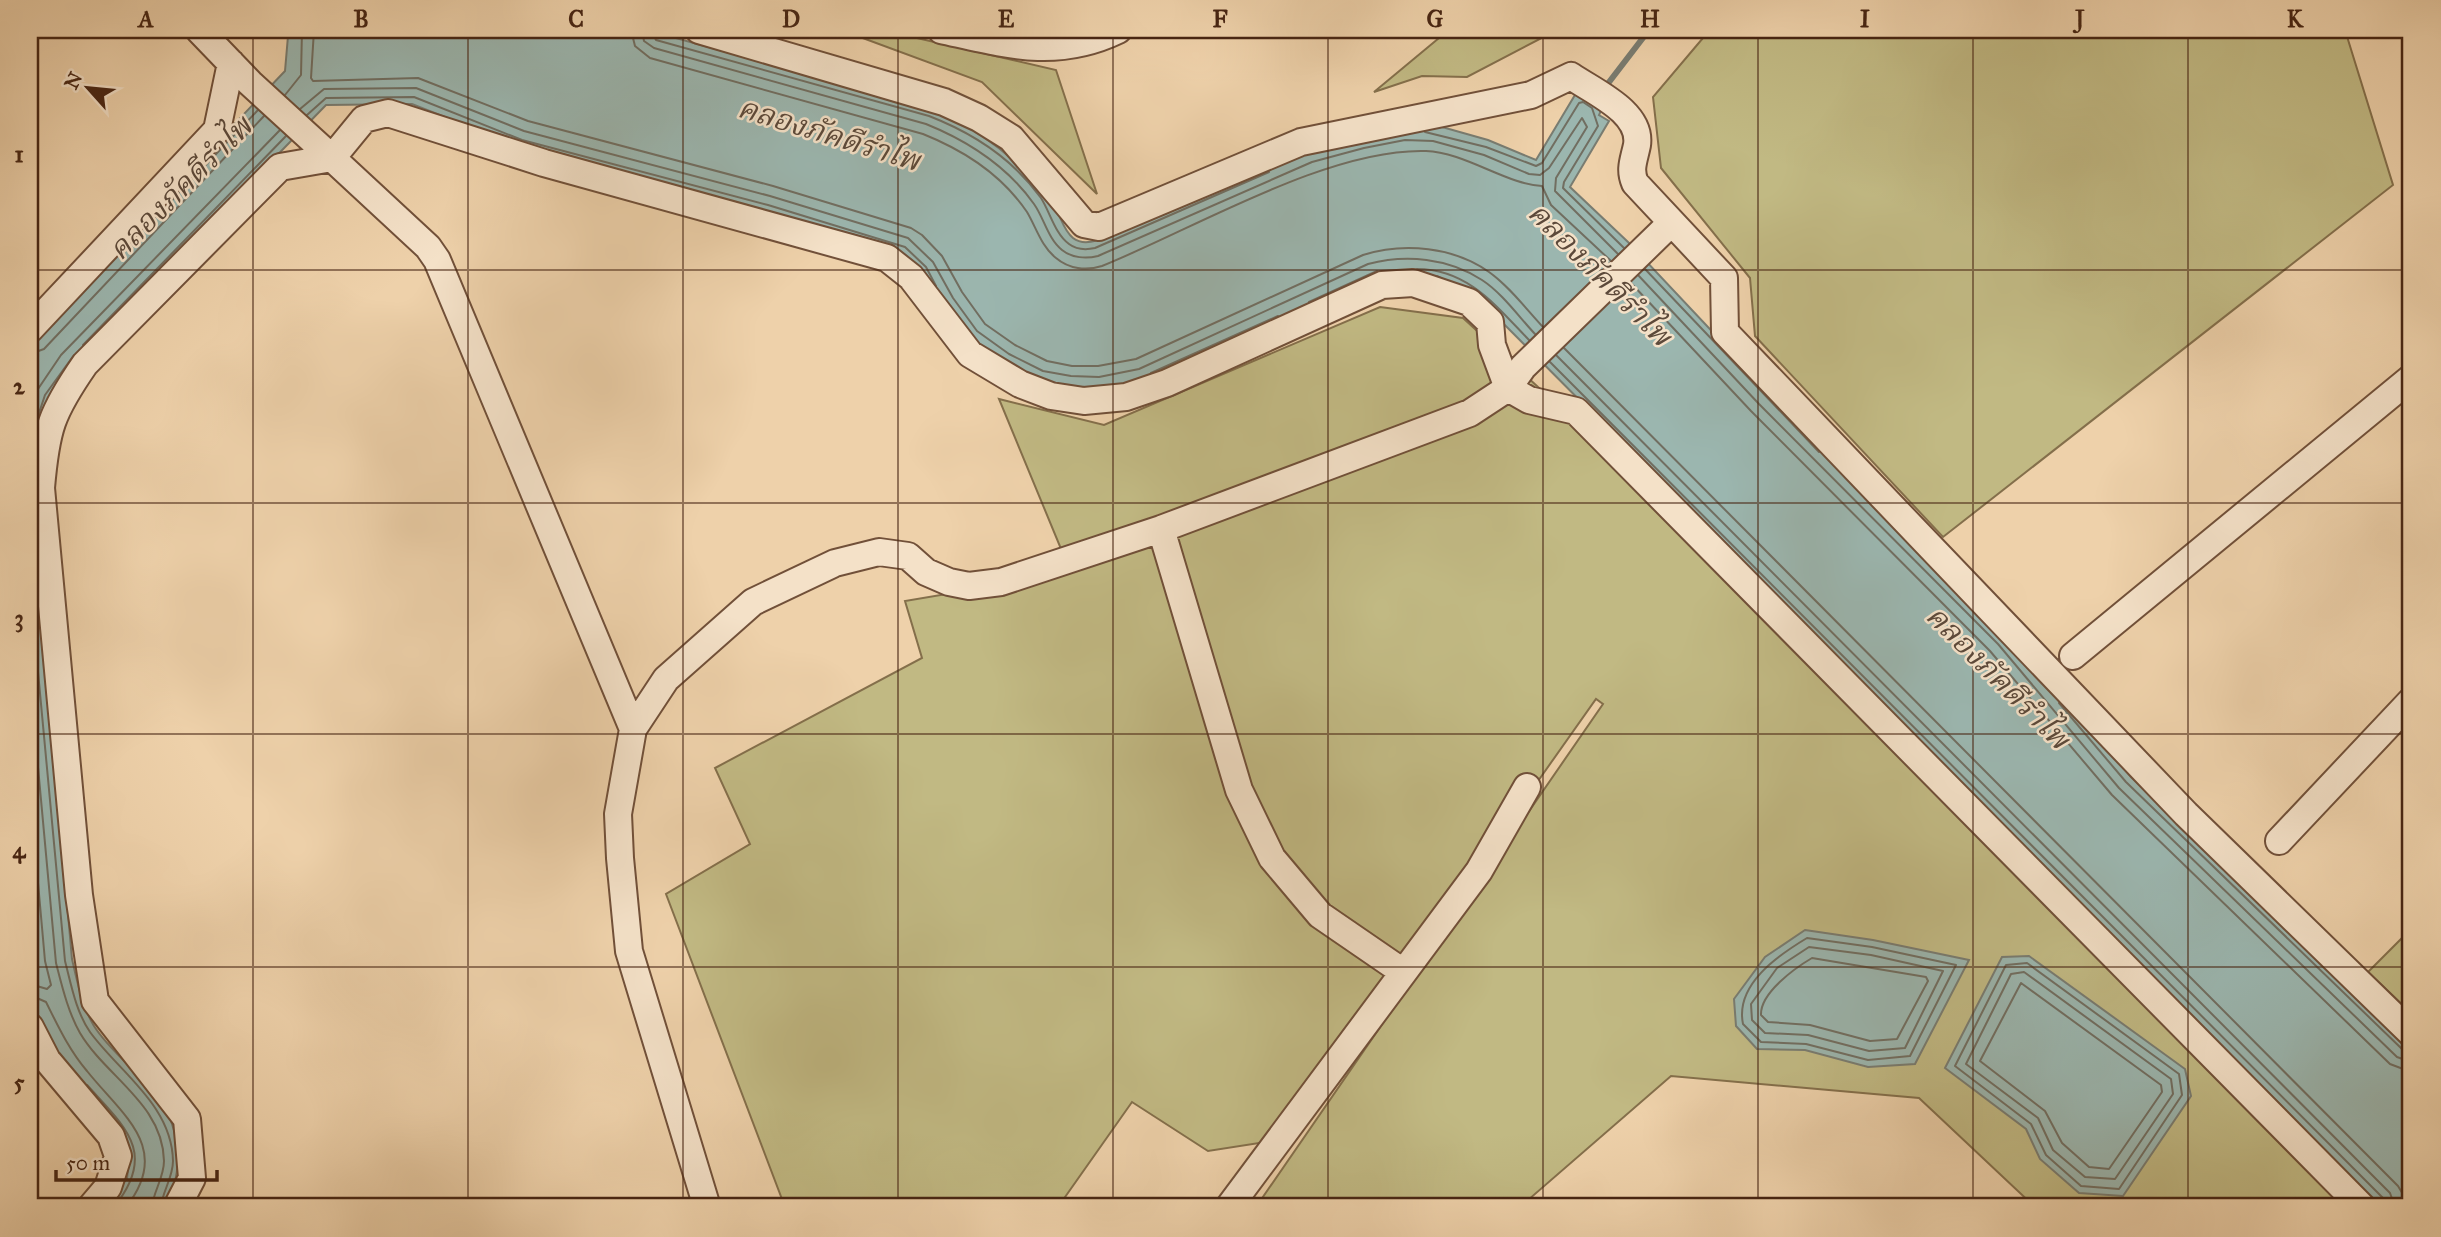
<svg xmlns="http://www.w3.org/2000/svg" width="2441" height="1237" font-family="'IM FELL Great Primer','Noto Serif Thai',serif">
<rect width="100%" height="100%" fill="#eed1aa"/>
<filter id="stains"><feTurbulence type="fractalNoise" baseFrequency=".00286" numOctaves="4"/><feColorMatrix values="0 0 0 0 .2 0 0 0 0 .09 0 0 0 0 .02 0 0 0 .5 -.17"/></filter>
<radialGradient id="worn" r=".72"><stop offset=".6" stop-color="#630" stop-opacity="0"/><stop offset="1" stop-color="#630" stop-opacity=".3"/></radialGradient>
<path fill="#c1b983" stroke="#846f4b" stroke-width="2" d="M 841,30 L 882,30 L 1056,70 L 1097,194 L 982,82 Z
M 1435,30 L 1557,30 L 1467,77 L 1422,76 L 1374,92 L 1439,38 Z
M 1700,30 L 2345,30 L 2393,185 L 1943,537 L 1755,336 L 1750,278 L 1661,168 L 1653,97 L 1703,38 Z
M 1380,307 L 1463,318 L 1538,387 L 2343,1207 L 2035,1207 L 1919,1098 L 1671,1076 L 1520,1207 L 1256,1207 L 1603,704 L 1596,699 L 1285,1139 L 1208,1151 L 1132,1102 L 1058,1207 L 785,1207 L 666,894 L 750,844 L 715,768 L 922,658 L 905,601 L 1071,573 L 999,399 L 1104,425 Z
M 2411,929 L 2411,1013 L 2368,972 Z"/>
<path fill="#9bb6af" stroke="#797c71" stroke-width="2" d="M 281,30 L 647,30 L 931,109 C 983,130 1020,161 1054,206 C 1061,216 1063,230 1073,238 C 1086,248 1102,238 1114,233 L 1307,147 L 1435,125 L 1488,140 L 1536,160 L 1578,90 L 1603,106 L 1599,115 L 1609,121 L 1570,187 L 1628,242 L 1770,393 L 2009,633 L 2131,777 L 2411,1048 L 2411,1207 L 2382,1207 L 1474,294 L 1437,276 L 1395,276 L 1144,384 L 1100,393 L 1038,386 L 966,343 L 921,271 L 904,254 L 519,146 L 412,104 L 326,105 L 73,365 L 30,484 L 30,342 L 37,331 L 285,71 L 288,36 Z
M 30,487 L 72,959 C 77,981 82,1006 94,1026 C 111,1053 141,1073 159,1099 C 182,1131 183,1174 166,1207 L 106,1207 L 127,1178 L 129,1161 L 41,1032 L 30,1003 Z
M 1805,930 L 1873,940 L 1969,960 L 1915,1064 L 1868,1067 L 1805,1050 L 1757,1049 L 1736,1026 L 1734,999 L 1765,957 Z
M 2029,956 L 2185,1069 L 2191,1096 L 2123,1196 L 2079,1193 L 2040,1159 L 2026,1129 L 1945,1068 L 2002,957 Z"/>
<g fill="none" stroke-linecap="round" stroke-linejoin="round">
<path stroke="#716e61" stroke-width="2" d="M 314,30 L 311,78 L 313,81 L 418,78 L 528,121 L 773,186 L 911,228 L 922,235 L 942,256 L 962,292 L 985,324 L 1015,345 L 1047,361 L 1072,366 L 1098,366 L 1136,359 L 1363,255 C 1404,242 1454,247 1489,272 C 1509,286 1526,309 1543,327
M 631,30 L 635,46 L 650,58 L 923,134 C 963,150 1002,175 1027,212 C 1036,227 1041,246 1056,258 C 1069,269 1086,271 1102,266 C 1194,229 1328,148 1426,151 C 1464,152 1508,185 1542,186 L 1551,205 L 1611,261
M 642,30 L 644,41 L 654,48 L 926,124 C 968,141 1007,166 1034,204 C 1044,218 1048,239 1062,250 C 1072,258 1086,259 1098,256 L 1312,162 L 1364,148 L 1405,140 L 1433,141 L 1484,155 L 1529,174 L 1540,175 L 1549,168 L 1582,118 L 1587,127 L 1556,178 L 1555,191 L 1618,254
M 651,30 L 656,40 L 929,116 C 973,133 1013,159 1041,198 C 1050,212 1055,234 1069,244 C 1077,250 1086,250 1095,248 L 1269,172
M 285,95 L 301,75 L 302,30
M 300,109 L 324,89 L 416,88 L 524,131 L 770,196 L 908,238 L 933,262 L 953,298 L 977,331 L 1009,354 L 1043,371 L 1071,376 L 1099,377 L 1139,369 L 1368,264 C 1406,254 1448,258 1482,280 C 1502,293 1519,317 1535,334
M 307,115 L 326,98 L 414,97 L 522,140 L 768,205 L 905,247 L 926,267 L 936,286
M 1425,132 L 1486,147 L 1536,166 L 1542,163 L 1579,103 L 1583,102 L 1592,108 L 1598,126 L 1564,182 L 1563,188 L 1624,248
M 156,217 L 258,110
M 1417,269 C 1468,269 1496,306 1529,340
M 1645,269 L 1819,452
M 1638,275 L 1759,404 L 1998,644 L 2119,788 L 2397,1057 L 2411,1062
M 1631,283 L 1751,411 L 1990,651 L 2112,795 L 2390,1064 L 2411,1072
M 1309,302 L 1377,271
M 83,345 L 286,136
M 1564,348 L 2398,1186 L 2404,1196 L 2406,1207
M 30,354 L 44,349 L 264,116
M 1556,355 L 2390,1193 L 2395,1207
M 1550,362 L 2384,1199 L 2386,1207
M 1151,373 L 1278,316
M 30,410 L 38,389 L 61,355 L 280,130
M 30,440 L 45,395 L 74,355
M 30,586 L 65,961 C 71,984 76,1012 90,1032 C 119,1072 172,1105 173,1161 C 173,1178 162,1192 161,1207
M 30,680 L 56,963 C 62,986 68,1012 80,1033 C 106,1077 163,1104 164,1161 C 164,1178 153,1192 152,1207
M 2059,703 L 2126,782 L 2403,1050 L 2411,1053
M 30,793 L 45,961 L 51,985 L 47,989 L 30,984
M 1807,938 L 1872,947 L 1956,965 L 1910,1056 L 1868,1060 L 1806,1044 L 1761,1042 L 1743,1024 C 1735,985 1777,956 1807,938 Z
M 1809,947 L 1871,955 L 1943,971 L 1905,1048 L 1869,1051 L 1808,1035 L 1765,1033 L 1752,1020 L 1751,1004 L 1777,968 Z
M 1812,958 L 1926,977 L 1928,981 L 1897,1039 L 1870,1041 L 1810,1025 L 1768,1022 L 1761,1015 C 1760,993 1795,968 1812,958 Z
M 2027,963 L 2179,1074 L 2182,1095 L 2119,1189 L 2081,1186 L 2046,1155 L 2031,1124 L 1955,1066 L 2006,965 Z
M 2024,972 L 2171,1079 L 2173,1094 L 2115,1179 L 2085,1177 L 2053,1150 L 2038,1118 L 1966,1064 L 2011,974 Z
M 2021,983 L 2161,1085 L 2162,1092 L 2109,1169 L 2089,1167 L 2062,1143 L 2045,1111 L 1980,1061 Z
M 30,995 L 46,1002 C 58,1026 69,1050 87,1071 C 122,1115 173,1148 126,1207
M 87,1085 C 125,1127 158,1153 114,1207"/>
<path stroke="#797c71" stroke-width="6" d="M 1603,90 L 1649,30"/>
<defs>
<path id="minor" d="M 199,30 L 250,83 L 332,158 L 364,119 L 388,113 L 544,163 L 887,258 L 911,277 L 970,354 L 1020,384 L 1051,396 L 1084,401 L 1126,397 L 1167,383 L 1382,285 L 1413,283 L 1469,302 L 1490,322 L 1492,345 L 1508,388 L 1529,400 L 1576,411 L 2362,1207
M 699,30 L 944,102 L 979,118 L 1011,138 L 1084,224 L 1099,227 L 1301,142 L 1531,95 L 1571,76 C 1594,92 1642,112 1637,145 C 1634,160 1629,169 1635,183 L 1724,278 L 1725,332 L 2186,814 L 2411,1033
M 941,30 C 1005,44 1056,60 1118,30
M 30,329 L 217,130 L 231,63
M 1161,529 L 1239,790 L 1272,858 L 1320,915 L 1403,972
M 2073,656 L 2411,378
M 2279,841 L 2411,701
M 30,1027 L 47,1060 L 111,1136 L 118,1156 L 108,1187 L 91,1207
M 177,1207 L 192,1178 L 187,1119 L 95,1001 L 79,895 L 41,488 C 46,429 51,413 85,364 L 280,167 L 332,158 L 428,247 L 437,260 L 633,729
M 707,1207 L 629,951 L 620,858 L 618,814 L 633,729 L 666,679 L 753,602 L 835,563 L 879,552 L 908,556 L 926,572 L 949,582 L 969,586 L 1001,582 L 1161,529 L 1470,413 L 1508,388 L 1523,367 L 1670,224
M 1229,1207 L 1479,871 L 1527,787"/>
</defs>
<use href="#minor" stroke="#715039" stroke-width="30"/>
<use href="#minor" stroke="#f4e1c8" stroke-width="26"/>
</g>
<path fill="none" stroke="#472513" stroke-width="2" stroke-opacity="0.55" d="M 253,30 L 253,1207M 468,30 L 468,1207M 683,30 L 683,1207M 898,30 L 898,1207M 1113,30 L 1113,1207M 1328,30 L 1328,1207M 1543,30 L 1543,1207M 1758,30 L 1758,1207M 1973,30 L 1973,1207M 2188,30 L 2188,1207M 30,270 L 2411,270M 30,503 L 2411,503M 30,734 L 2411,734M 30,967 L 2411,967"/>
<g text-anchor="middle" stroke-width="5" stroke-linejoin="round" paint-order="stroke">
<g font-size="30" font-style="italic" fill="#5c493a" stroke="#f4e1c8">
<text transform="translate(829 134) rotate(17)" y="10">คลองภัคดีรำไพ</text>
<text transform="translate(180 188) rotate(-45)" y="10">คลองภัคดีรำไพ</text>
<text transform="translate(1600 274) rotate(45)" y="10">คลองภัคดีรำไพ</text>
<text transform="translate(1998 677) rotate(45)" y="10">คลองภัคดีรำไพ</text>
</g>
</g>
<rect width="2441" height="1237" fill="none" stroke="#eed1aa" stroke-width="77"/>
<g transform="translate(88 88) rotate(297)" stroke="#f4e1c8" stroke-width="5" paint-order="stroke">
<path d="M0-5L12 26L0 18L-12 26Z" fill="#472513"/>
<text y="-10" font-size="19" font-weight="bold" text-anchor="middle" fill="#472513">N</text>
</g>
<path d="M56 1170v10h161v-10" fill="none" stroke="#472513" stroke-width="3.5"/>
<text x="66" y="1170" font-size="21" fill="#472513" stroke="#f4e1c8" stroke-width="5" paint-order="stroke">50 m</text>
<rect x="38" y="38" width="2364" height="1160" fill="none" stroke="#472513" stroke-width="2.5"/>
<g font-size="23" text-anchor="middle" font-weight="bold" fill="#472513">
<text x="146" y="27">A</text>
<text x="361" y="27">B</text>
<text x="576" y="27">C</text>
<text x="791" y="27">D</text>
<text x="1006" y="27">E</text>
<text x="1220" y="27">F</text>
<text x="1435" y="27">G</text>
<text x="1650" y="27">H</text>
<text x="1865" y="27">I</text>
<text x="2080" y="27">J</text>
<text x="2295" y="27">K</text>
<text x="19" y="162">1</text>
<text x="19" y="394">2</text>
<text x="19" y="626">3</text>
<text x="19" y="858">4</text>
<text x="19" y="1090">5</text>
</g>
<rect width="100%" height="100%" filter="url(#stains)"/>
<rect width="100%" height="100%" fill="url(#worn)"/>
</svg>
